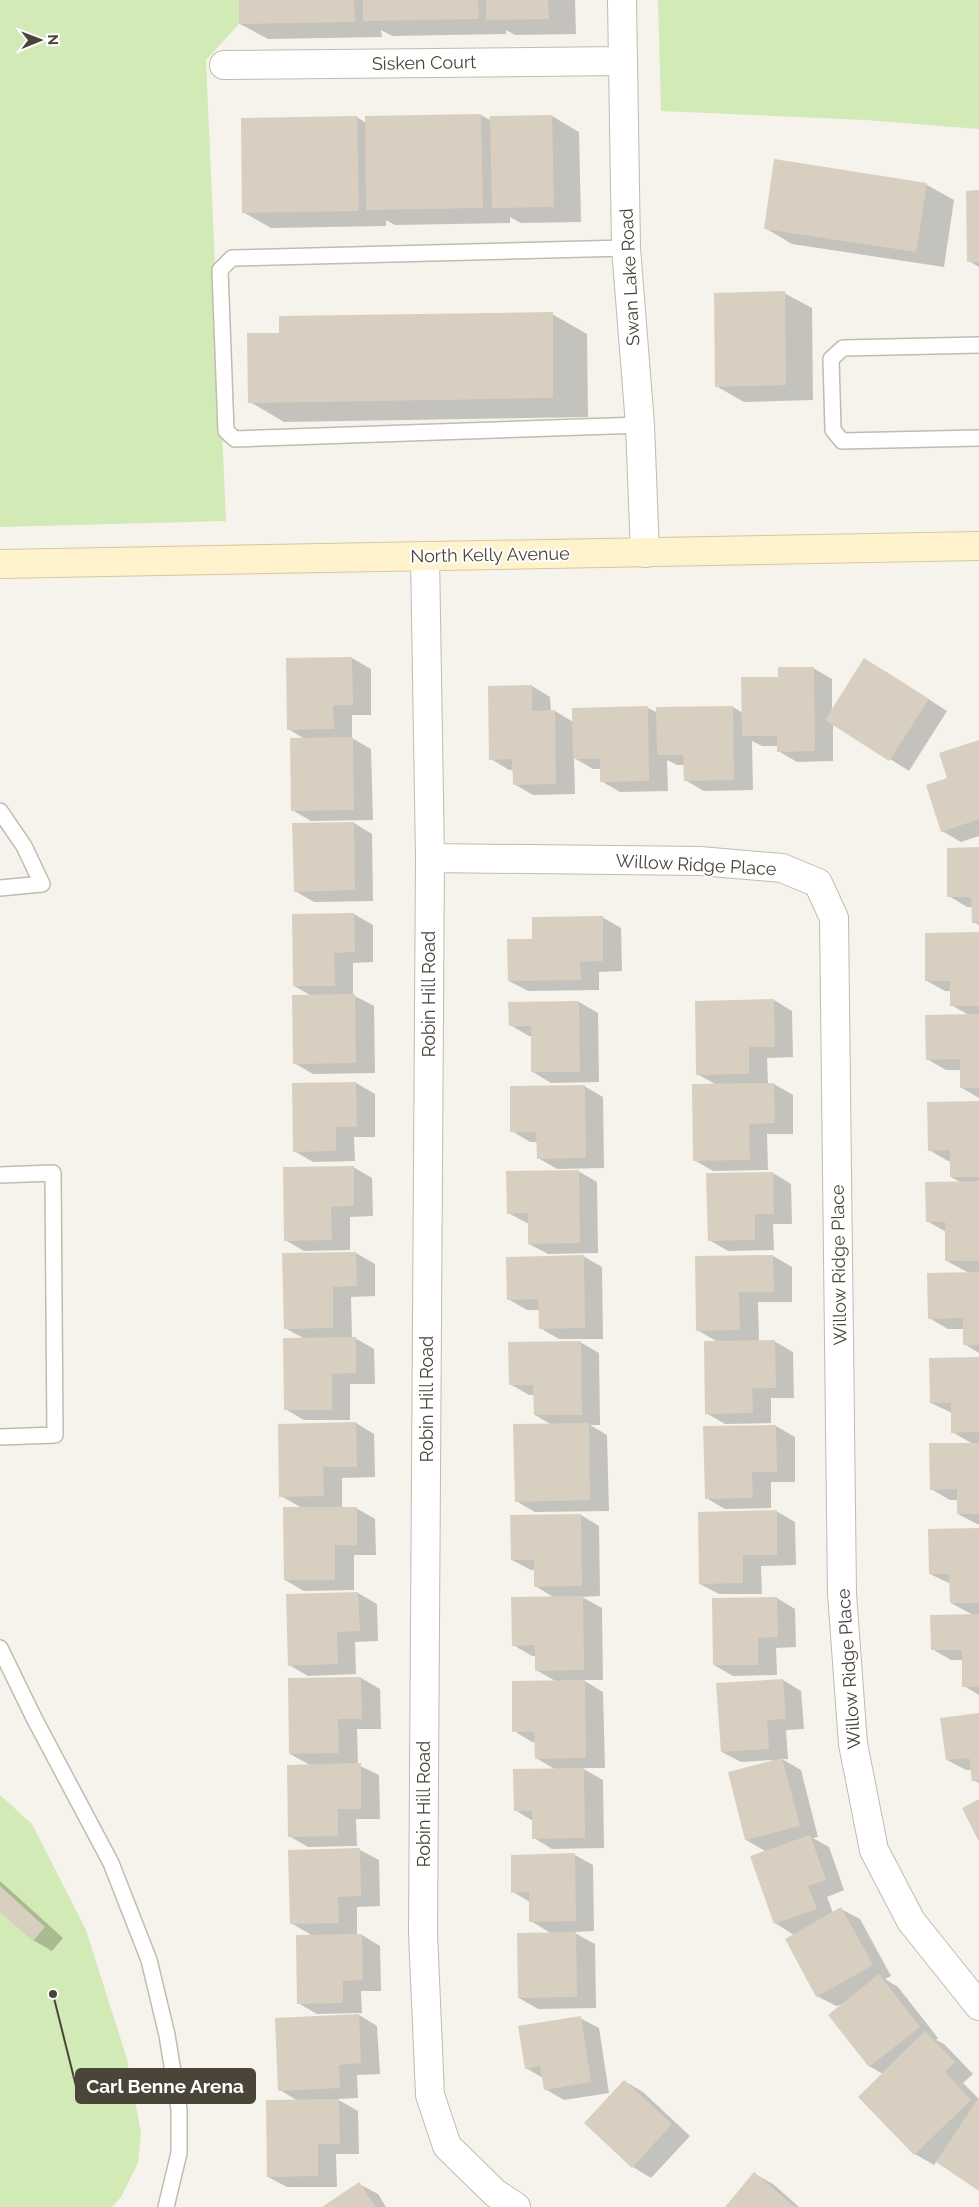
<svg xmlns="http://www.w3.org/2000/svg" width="979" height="2207" font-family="Raleway,sans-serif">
<rect width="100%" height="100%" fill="#f6f3ec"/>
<path fill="#d2eab5" d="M 0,0 L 239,0 L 239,24 L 206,60 L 226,521 L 0,527 Z
M 658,0 L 979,0 L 979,129 L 865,120 L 661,111 Z
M 0,1795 L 32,1824 L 86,1930 L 127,2059 L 141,2133 L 138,2163 L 121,2197 L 112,2207 L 0,2207 Z"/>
<path fill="#0003" d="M 240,0 L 575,0 L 576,34 L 515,35 L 506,30 L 506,34 L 392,36 L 381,30 L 382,37 L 268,39 L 240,24 Z
M 481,115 L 492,121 L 552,116 L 579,132 L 581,222 L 521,223 L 510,217 L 510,223 L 395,225 L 386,220 L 386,226 L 271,228 L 243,212 L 357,117 L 366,123 L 366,117 Z
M 927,185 L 954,200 L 944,267 L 792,244 L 765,228 Z
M 979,192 L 979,267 L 969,261 Z
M 784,293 L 812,308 L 813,400 L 744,402 L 716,386 Z
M 552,314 L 587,334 L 588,417 L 284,422 L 250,402 L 281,334 Z
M 352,658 L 371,669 L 371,715 L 352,715 L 352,738 L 371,749 L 373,820 L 311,821 L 292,810 L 305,739 L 288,729 Z
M 813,668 L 832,679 L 832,710 L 883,670 L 947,711 L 909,771 L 833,723 L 833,761 L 797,762 L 778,751 L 778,746 L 762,746 L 752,741 L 753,790 L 704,791 L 685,780 L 685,765 L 677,765 L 667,760 L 668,791 L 620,792 L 601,781 L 601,769 L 593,769 L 574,758 L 575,794 L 533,795 L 514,784 L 514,770 L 509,770 L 491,759 L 532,686 L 550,697 L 551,712 L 555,711 L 573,722 L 648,708 L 658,713 L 733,707 L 743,713 L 779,678 Z
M 979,741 L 979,836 L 961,842 L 942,831 L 949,779 Z
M 354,823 L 372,834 L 373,901 L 314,902 L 295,891 Z
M 979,849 L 979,925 L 973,922 L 973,907 L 967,907 L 949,896 Z
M 354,914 L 373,925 L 373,962 L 353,963 L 353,995 L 374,1006 L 375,1073 L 313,1074 L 294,1063 L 312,996 L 294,986 Z
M 602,917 L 621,928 L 622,971 L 599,972 L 599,990 L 528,991 L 509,981 L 533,940 Z
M 979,933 L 979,1098 L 962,1088 L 961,1070 L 946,1070 L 927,1059 L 969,1015 L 951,1005 L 951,991 L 945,991 L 927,981 Z
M 774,1000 L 792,1011 L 793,1057 L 767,1058 L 768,1084 L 774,1084 L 793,1095 L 793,1134 L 767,1134 L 768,1170 L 713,1171 L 694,1160 L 717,1085 L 697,1074 Z
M 579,1002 L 598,1013 L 599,1082 L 551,1083 L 533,1072 L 532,1036 L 529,1036 L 510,1025 Z
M 356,1083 L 375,1094 L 375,1137 L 354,1137 L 355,1161 L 313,1162 L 294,1151 Z
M 584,1086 L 603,1097 L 604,1168 L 557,1169 L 538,1158 L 538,1142 L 530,1142 L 512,1131 Z
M 979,1103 L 979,1353 L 964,1344 L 964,1329 L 948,1329 L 929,1318 L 969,1273 L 947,1261 L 946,1232 L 927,1221 L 962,1183 L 951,1177 L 951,1161 L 948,1161 L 929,1150 Z
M 353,1167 L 372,1178 L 373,1216 L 350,1217 L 350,1250 L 304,1251 L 285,1240 Z
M 578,1171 L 597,1182 L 598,1253 L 548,1254 L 529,1244 L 529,1224 L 508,1213 Z
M 773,1173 L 791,1184 L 792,1224 L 773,1224 L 774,1250 L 728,1251 L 709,1240 Z
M 356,1253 L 375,1264 L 375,1296 L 351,1297 L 352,1338 L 355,1338 L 374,1349 L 375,1384 L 350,1384 L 350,1420 L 304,1420 L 285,1409 L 305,1339 L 285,1328 Z
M 583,1256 L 602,1267 L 603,1339 L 559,1339 L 540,1328 L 540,1310 L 527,1310 L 508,1299 Z
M 773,1256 L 792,1267 L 792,1302 L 758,1302 L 759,1341 L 774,1341 L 793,1352 L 794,1398 L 771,1398 L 771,1423 L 725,1424 L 706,1413 L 718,1342 L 697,1330 Z
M 580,1342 L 599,1353 L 600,1425 L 590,1425 L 607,1435 L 609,1511 L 535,1512 L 516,1501 L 552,1425 L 535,1415 L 535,1395 L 529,1395 L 510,1384 Z
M 979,1358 L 979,1524 L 977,1524 L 958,1514 L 958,1500 L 950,1500 L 931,1489 L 973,1444 L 952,1432 L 952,1413 L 931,1403 Z
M 356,1423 L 374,1434 L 375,1477 L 342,1478 L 342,1508 L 356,1508 L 375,1519 L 376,1555 L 354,1555 L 354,1590 L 304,1591 L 285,1580 L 302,1508 L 281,1496 Z
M 776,1426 L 795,1437 L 795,1482 L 771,1482 L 771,1508 L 725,1509 L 706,1498 Z
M 776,1511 L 795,1522 L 796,1565 L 761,1566 L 762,1594 L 719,1594 L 700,1584 Z
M 581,1515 L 599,1526 L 600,1596 L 582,1597 L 602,1608 L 603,1680 L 583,1680 L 603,1692 L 605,1768 L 582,1768 L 603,1780 L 604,1848 L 552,1849 L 534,1838 L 533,1821 L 515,1810 L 556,1770 L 536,1758 L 536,1742 L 532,1742 L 514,1731 L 557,1682 L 536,1670 L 536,1656 L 532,1656 L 513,1645 L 555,1598 L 535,1586 L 535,1570 L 531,1570 L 512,1560 Z
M 979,1529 L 979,1695 L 964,1686 L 963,1660 L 951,1660 L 932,1649 L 973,1615 L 951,1603 L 951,1584 L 930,1574 Z
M 358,1593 L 377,1604 L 378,1641 L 355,1642 L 356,1674 L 308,1676 L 289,1665 Z
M 777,1598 L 795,1609 L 796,1647 L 776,1648 L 777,1675 L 733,1676 L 714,1665 Z
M 361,1678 L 380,1689 L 381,1729 L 357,1729 L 358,1765 L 379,1775 L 380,1819 L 356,1819 L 357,1846 L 308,1847 L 289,1836 L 310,1765 L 290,1754 L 289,1679 Z
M 783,1680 L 801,1691 L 804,1729 L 786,1730 L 788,1759 L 782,1759 L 801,1770 L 818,1837 L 813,1838 L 829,1847 L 844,1890 L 827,1897 L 833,1913 L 841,1909 L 860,1919 L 891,1976 L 885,1979 L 898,1987 L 938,2038 L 936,2040 L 944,2044 L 973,2074 L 963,2083 L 979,2099 L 979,2190 L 937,2161 L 934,2165 L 915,2154 L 883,2074 L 869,2066 L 844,2004 L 836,2006 L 817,1996 L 794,1935 L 775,1923 L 767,1852 L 746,1840 L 772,1760 L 741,1762 L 722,1752 Z
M 979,1714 L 979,1783 L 973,1780 L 972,1770 L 966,1770 L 947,1760 Z
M 360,1850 L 379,1860 L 380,1906 L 357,1907 L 357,1935 L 362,1935 L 380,1946 L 381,1991 L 361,1991 L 362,2013 L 317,2014 L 298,2003 L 313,1936 L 291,1923 L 290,1851 Z
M 575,1855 L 593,1865 L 594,1931 L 573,1932 L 595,1944 L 596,2008 L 538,2009 L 519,1998 L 552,1934 L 531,1921 L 530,1902 L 513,1892 Z
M 0,1881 L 63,1938 L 52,1951 L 33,1940 L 0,1910 Z
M 359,2015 L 377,2026 L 380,2074 L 357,2075 L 358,2098 L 337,2099 L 358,2111 L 359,2154 L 336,2154 L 337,2187 L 287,2187 L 268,2177 L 298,2101 L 280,2090 Z
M 580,2018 L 599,2028 L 609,2093 L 564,2100 L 545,2089 L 543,2078 L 526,2068 Z
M 624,2081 L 643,2092 L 690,2136 L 651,2178 L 633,2167 Z
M 755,2174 L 773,2184 L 799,2207 L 726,2207 Z
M 359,2184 L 378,2194 L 386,2207 L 324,2207 Z"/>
<path fill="#d8cfc1" d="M 239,0 L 354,0 L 355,22 L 239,24 Z
M 363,0 L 478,0 L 479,19 L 363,21 Z
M 486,0 L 548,0 L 549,19 L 486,20 Z
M 481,114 L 483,208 L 366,210 L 365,116 Z
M 552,115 L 554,207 L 492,208 L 490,116 Z
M 357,116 L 359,211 L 242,213 L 241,118 Z
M 774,159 L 927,183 L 916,252 L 764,229 Z
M 979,190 L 979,262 L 967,262 L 966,191 Z
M 785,291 L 786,385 L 715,387 L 714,293 Z
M 553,312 L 553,398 L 248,403 L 247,333 L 279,333 L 279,316 Z
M 352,657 L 353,705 L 333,705 L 334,729 L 287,730 L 286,658 Z
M 864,658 L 929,699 L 889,761 L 825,720 Z
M 778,667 L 814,667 L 815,751 L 777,752 L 777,736 L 742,736 L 741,677 L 778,677 Z
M 532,685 L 532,711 L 555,710 L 556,784 L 513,785 L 512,759 L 489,760 L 488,686 Z
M 648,706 L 649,781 L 600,782 L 600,759 L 573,759 L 572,708 Z
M 733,706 L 734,780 L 684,781 L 683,755 L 657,755 L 656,707 Z
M 353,737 L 354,810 L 291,811 L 290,738 Z
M 979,740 L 979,819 L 941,832 L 926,785 L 947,778 L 939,753 Z
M 354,822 L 355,890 L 294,892 L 292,823 Z
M 979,847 L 979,922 L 972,923 L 971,897 L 947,897 L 947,848 Z
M 354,913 L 355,952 L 334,953 L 335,986 L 293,986 L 292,914 Z
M 603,916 L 603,961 L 580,962 L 581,980 L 508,981 L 507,939 L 532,939 L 532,917 Z
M 979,932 L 979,1006 L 950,1006 L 950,981 L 925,981 L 925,933 Z
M 355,994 L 356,1063 L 293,1064 L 292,995 Z
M 774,999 L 775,1047 L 749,1047 L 749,1074 L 696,1075 L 695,1001 Z
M 579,1001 L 580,1072 L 531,1072 L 531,1026 L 509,1026 L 508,1002 Z
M 979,1014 L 979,1088 L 960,1088 L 960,1059 L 926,1060 L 925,1015 Z
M 356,1082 L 357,1127 L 336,1127 L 336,1151 L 293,1152 L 292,1083 Z
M 774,1083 L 775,1123 L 749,1124 L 750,1160 L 693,1161 L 692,1084 Z
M 585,1085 L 586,1158 L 537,1159 L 536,1132 L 510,1132 L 510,1086 Z
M 979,1101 L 979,1177 L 950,1177 L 950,1150 L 928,1151 L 927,1102 Z
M 354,1166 L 354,1206 L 331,1207 L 332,1240 L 284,1241 L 283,1167 Z
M 579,1170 L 580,1243 L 528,1244 L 528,1213 L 507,1214 L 506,1171 Z
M 773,1172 L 774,1214 L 755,1214 L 755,1240 L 708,1241 L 706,1173 Z
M 979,1181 L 979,1261 L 945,1261 L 945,1222 L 926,1222 L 925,1182 Z
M 356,1252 L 357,1286 L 333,1287 L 333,1328 L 284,1329 L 282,1253 Z
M 584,1255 L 585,1328 L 539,1329 L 538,1299 L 507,1300 L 506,1257 Z
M 773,1255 L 774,1292 L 739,1292 L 740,1330 L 696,1331 L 695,1256 Z
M 979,1272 L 979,1345 L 963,1345 L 963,1318 L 928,1319 L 927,1273 Z
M 356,1337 L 356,1373 L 332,1374 L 332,1410 L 284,1410 L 283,1338 Z
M 775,1340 L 776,1388 L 752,1388 L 753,1413 L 705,1414 L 704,1341 Z
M 581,1341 L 582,1415 L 534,1415 L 533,1385 L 509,1385 L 508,1342 Z
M 979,1357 L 979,1432 L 951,1433 L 951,1403 L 930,1403 L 929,1358 Z
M 356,1422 L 357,1467 L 323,1467 L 324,1496 L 279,1497 L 278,1424 Z
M 589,1423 L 590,1500 L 515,1502 L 513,1424 Z
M 776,1425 L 777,1472 L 752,1472 L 753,1498 L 705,1499 L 703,1426 Z
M 929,1443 L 979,1443 L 979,1514 L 957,1514 L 957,1489 L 930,1490 Z
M 283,1507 L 357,1507 L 357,1545 L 335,1545 L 335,1580 L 284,1580 Z
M 777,1510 L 777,1555 L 743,1555 L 743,1583 L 699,1584 L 698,1512 Z
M 581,1514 L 582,1586 L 534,1587 L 534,1560 L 511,1560 L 510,1515 Z
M 979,1528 L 979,1603 L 950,1603 L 949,1574 L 929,1574 L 928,1529 Z
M 358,1592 L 360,1631 L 337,1632 L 338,1664 L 288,1666 L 286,1594 Z
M 583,1596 L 584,1670 L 535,1671 L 535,1645 L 512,1646 L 511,1597 Z
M 777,1597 L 778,1637 L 758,1638 L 758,1665 L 713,1665 L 712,1598 Z
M 979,1614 L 979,1687 L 962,1687 L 962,1650 L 931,1650 L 930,1615 Z
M 361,1677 L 362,1719 L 338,1719 L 339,1753 L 289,1754 L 288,1678 Z
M 783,1679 L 786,1719 L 767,1720 L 769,1749 L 721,1752 L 716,1683 Z
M 585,1680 L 586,1758 L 535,1759 L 534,1732 L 512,1732 L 512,1681 Z
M 979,1713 L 979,1780 L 972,1781 L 969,1758 L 946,1760 L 940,1718 Z
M 782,1758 L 800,1826 L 745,1840 L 728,1772 Z
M 361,1763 L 361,1809 L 338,1809 L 338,1836 L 288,1837 L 287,1765 Z
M 584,1768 L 585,1838 L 532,1839 L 532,1811 L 514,1811 L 513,1769 Z
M 979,1799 L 979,1842 L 962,1808 Z
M 810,1835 L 826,1880 L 808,1886 L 817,1909 L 774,1924 L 750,1856 Z
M 360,1848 L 361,1896 L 338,1897 L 339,1923 L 290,1924 L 288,1850 Z
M 575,1853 L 576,1921 L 529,1922 L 529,1892 L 511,1893 L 511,1855 Z
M 0,1886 L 45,1927 L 33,1941 L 0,1912 Z
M 841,1907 L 873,1965 L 816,1997 L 785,1939 Z
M 576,1932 L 577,1997 L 518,1998 L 517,1933 Z
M 362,1934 L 363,1980 L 343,1981 L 343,2003 L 297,2004 L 296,1935 Z
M 879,1974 L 920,2027 L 869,2067 L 828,2015 Z
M 359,2014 L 361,2063 L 339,2065 L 340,2088 L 278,2091 L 275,2018 Z
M 581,2016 L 591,2082 L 544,2090 L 540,2066 L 525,2069 L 518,2026 Z
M 925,2031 L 955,2062 L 945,2072 L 971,2100 L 914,2155 L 858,2097 Z
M 624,2080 L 672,2124 L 632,2168 L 584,2123 Z
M 979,2097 L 979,2191 L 936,2162 Z
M 339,2099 L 340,2144 L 318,2144 L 318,2176 L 267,2177 L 266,2100 Z
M 754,2172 L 795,2207 L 725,2207 Z
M 359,2182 L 376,2207 L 322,2207 Z"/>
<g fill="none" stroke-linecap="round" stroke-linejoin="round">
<defs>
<path id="service" d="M 626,248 L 232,258 L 220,270 L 226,431 L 235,439 L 640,425
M 979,345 L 843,348 L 831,359 L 833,430 L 842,441 L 979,438
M 0,811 L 24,846 L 42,884 L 0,888
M 0,1175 L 53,1173 L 55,1435 L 0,1437
M 0,1648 L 34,1718 L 111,1863 L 149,1960 L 167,2035 L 179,2109 L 179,2153 L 166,2207"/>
<path id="minor" d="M 622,0 L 626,248 L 640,425 L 645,553
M 224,65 L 623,61
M 425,556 L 430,858 L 423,1933 L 430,2095 L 447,2146 L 495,2193 L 516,2207
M 430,858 L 700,861 L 782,868 L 818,883 L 834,918 L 842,1594 L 853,1744 L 874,1850 L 911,1921 L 979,2006"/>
<path id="secondary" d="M 0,564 L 979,546"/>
</defs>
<use href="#service" stroke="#c2bbae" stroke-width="18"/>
<use href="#minor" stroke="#c2bbae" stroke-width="30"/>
<use href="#secondary" stroke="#d6c79b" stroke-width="30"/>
<use href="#service" stroke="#fff" stroke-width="15"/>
<use href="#minor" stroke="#fff" stroke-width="28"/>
<use href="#secondary" stroke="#fff3cd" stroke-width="28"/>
</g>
<g text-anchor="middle" stroke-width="4" stroke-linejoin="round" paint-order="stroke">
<g font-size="18" fill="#4b4439" stroke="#fff">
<text transform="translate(424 63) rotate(-1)" y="6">Sisken Court</text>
<text transform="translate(630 277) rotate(-93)" y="6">Swan Lake Road</text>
<text transform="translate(490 555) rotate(-1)" y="6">North Kelly Avenue</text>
<text transform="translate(696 865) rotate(3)" y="6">Willow Ridge Place</text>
<text transform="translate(429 994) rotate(-90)" y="6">Robin Hill Road</text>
<text transform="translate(839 1265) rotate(-91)" y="6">Willow Ridge Place</text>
<text transform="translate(427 1399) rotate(-90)" y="6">Robin Hill Road</text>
<text transform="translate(849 1669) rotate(-94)" y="6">Willow Ridge Place</text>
<text transform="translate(424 1804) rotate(-90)" y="6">Robin Hill Road</text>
</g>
</g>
<path fill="none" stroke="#4b4439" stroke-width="2" d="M53 1994L76 2086"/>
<circle fill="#4b4439" stroke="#fff" stroke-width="2" cx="53" cy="1994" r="5"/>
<rect fill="#4b4439" stroke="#4b4439" stroke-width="2" x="76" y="2069" width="179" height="34" rx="5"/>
<g font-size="19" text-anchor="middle" font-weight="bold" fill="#fff">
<text x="165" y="2093">Carl Benne Arena</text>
</g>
<g transform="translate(40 40) rotate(89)" stroke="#ffffff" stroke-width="4" paint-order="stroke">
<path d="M0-4L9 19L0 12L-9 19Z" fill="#4b4439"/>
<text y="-8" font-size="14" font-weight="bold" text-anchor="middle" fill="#4b4439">N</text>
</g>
</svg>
